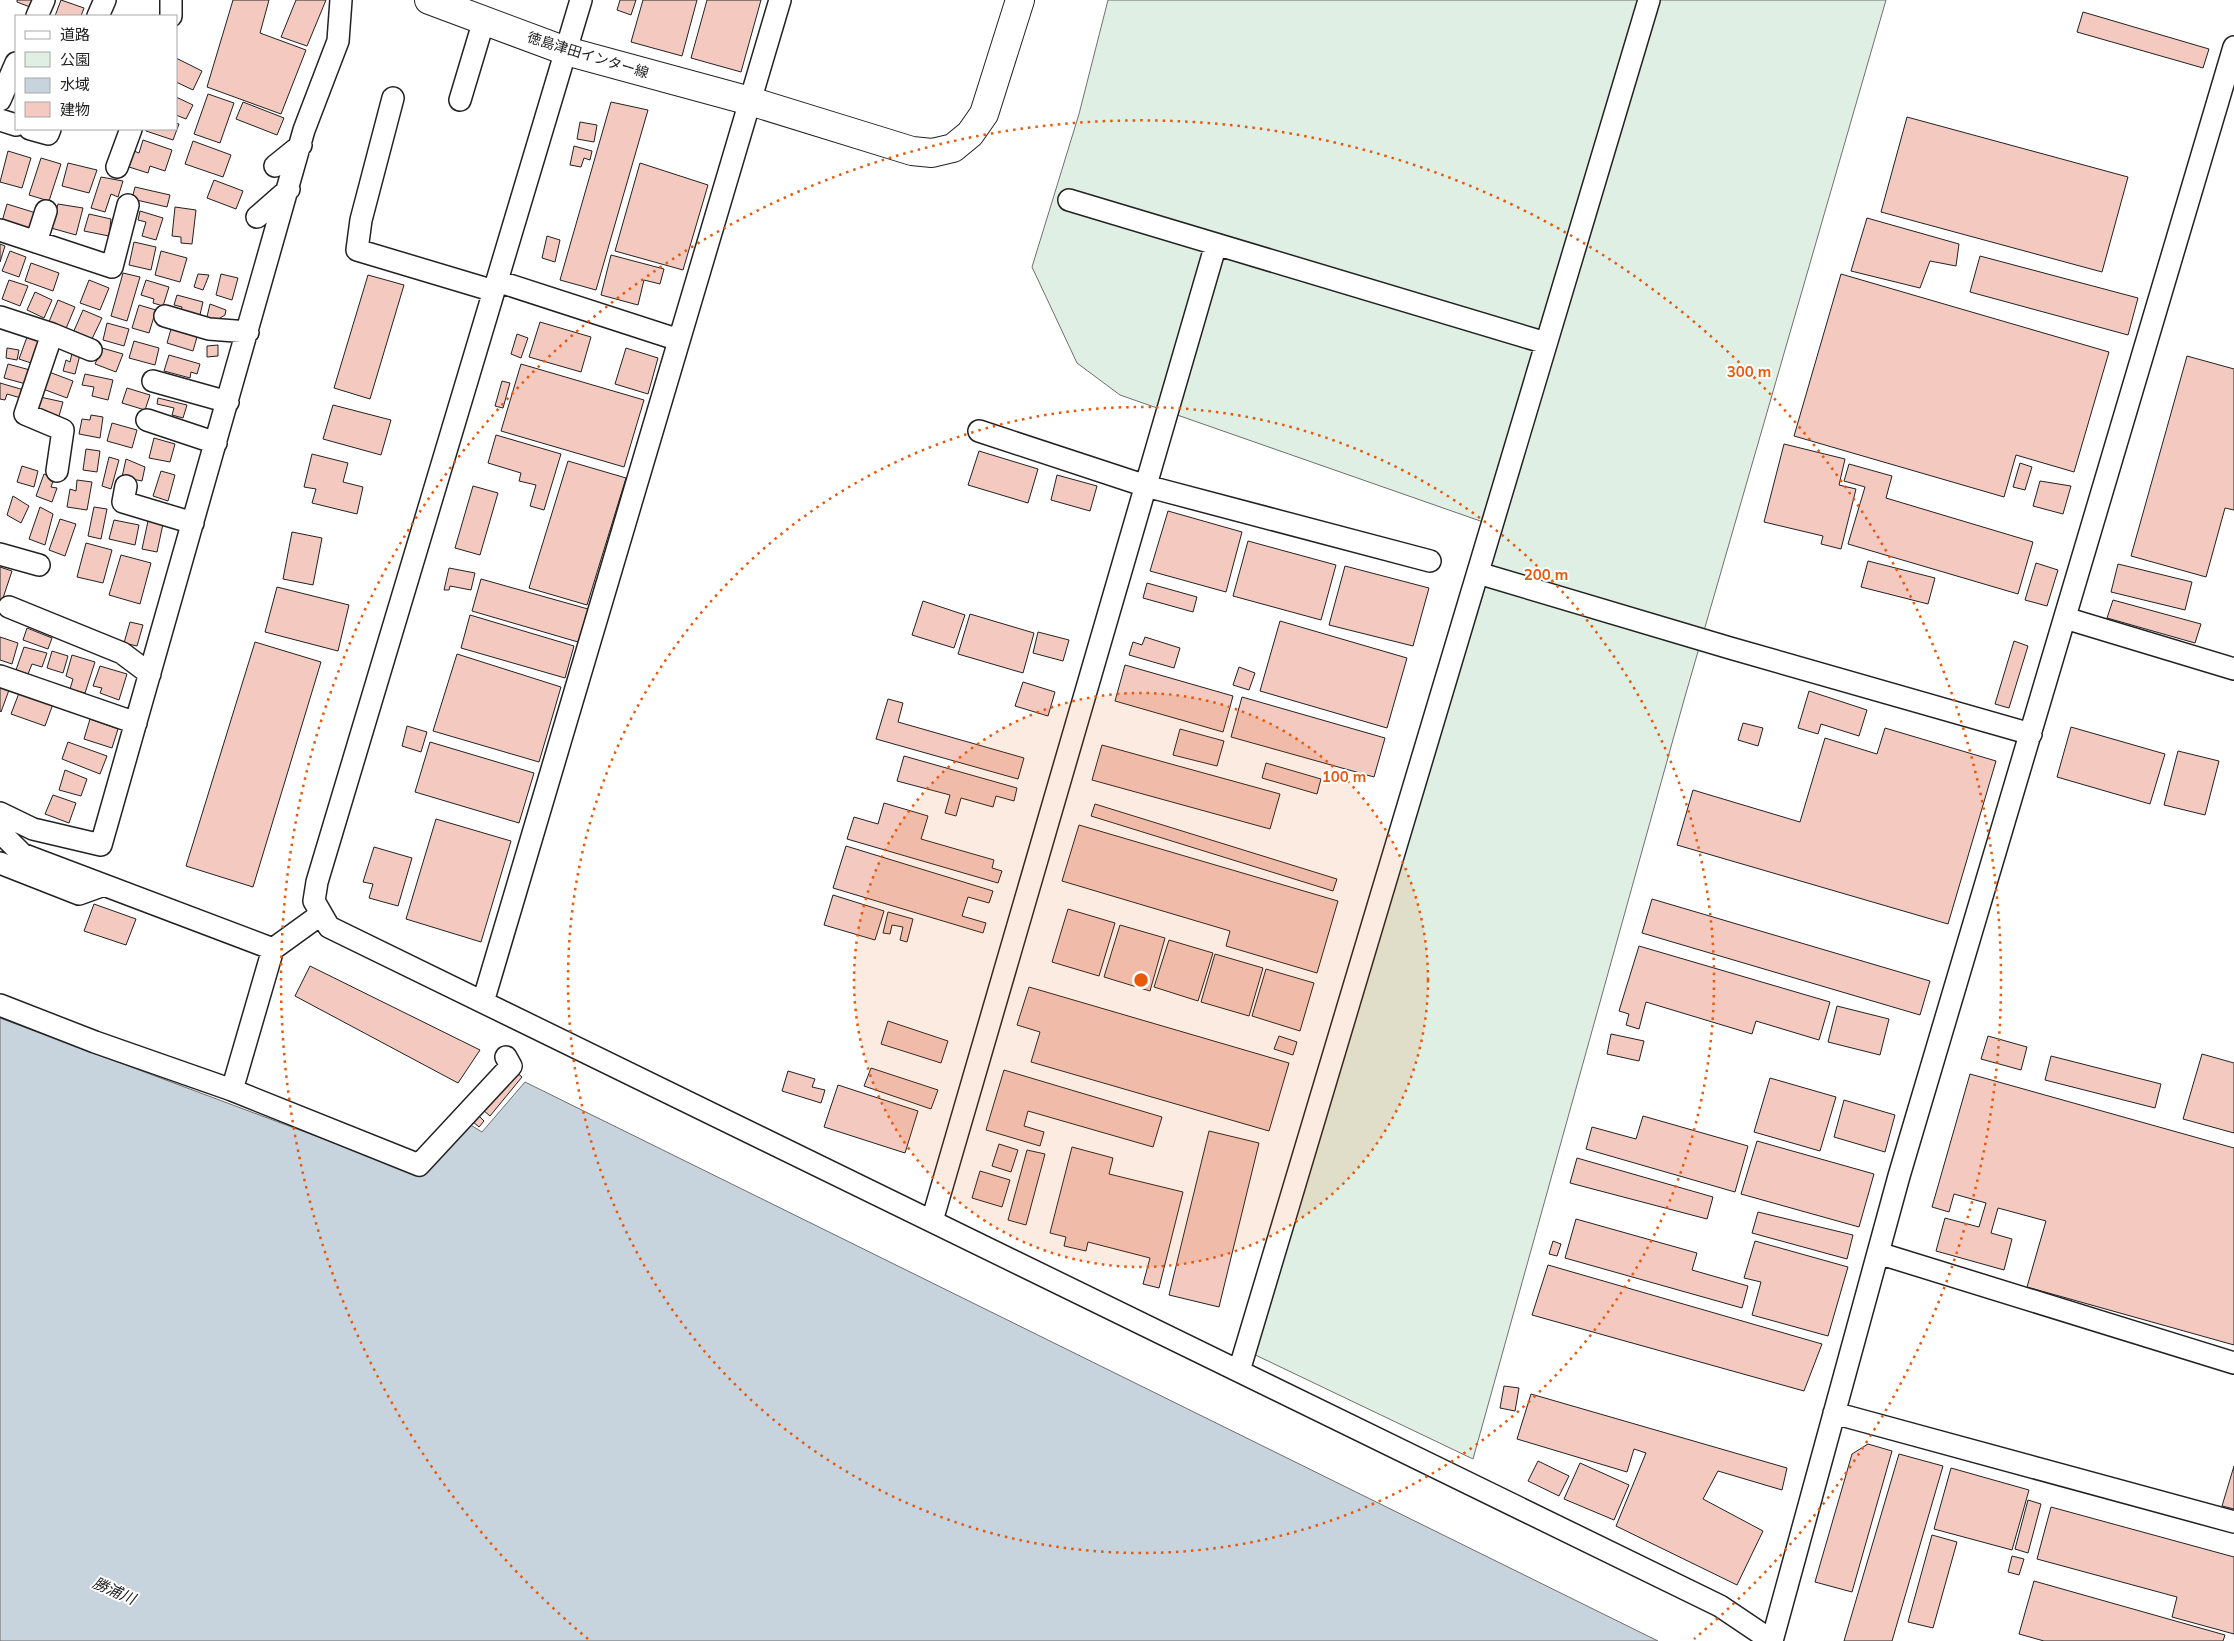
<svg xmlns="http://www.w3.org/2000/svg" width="2234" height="1641" font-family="Mulish,'Noto Sans JP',sans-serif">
<rect width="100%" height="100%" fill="#fff"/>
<path fill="#e0efe3" stroke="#6f6f6f" d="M 1108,0 L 1886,0 L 1684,700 L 1473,1459 L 1247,1351 L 1486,523 L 1120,395 L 1077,363 L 1032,267 L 1079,114 Z"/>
<path fill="#c7d3dd" stroke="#6f6f6f" d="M 0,1018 L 420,1175 L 469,1124 L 482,1132 L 525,1082 L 1658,1641 L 0,1641 Z"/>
<path fill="#f3c9c0" stroke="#222" d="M 17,0 L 32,0 L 30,7 L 17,2 Z
M 61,0 L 84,8 L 81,16 L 55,16 Z
M 233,0 L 269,0 L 260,33 L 306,50 L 281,114 L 207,87 Z
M 296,0 L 326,0 L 307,46 L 281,37 Z
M 620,0 L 636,0 L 631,15 L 617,10 Z
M 643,0 L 697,0 L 682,56 L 631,42 Z
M 707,0 L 761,0 L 741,72 L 691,58 Z
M 2083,12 L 2209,49 L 2203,68 L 2077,32 Z
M 176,58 L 202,71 L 193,90 L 176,82 Z
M 208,94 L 234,103 L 220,143 L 194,134 Z
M 176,97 L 193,105 L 186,119 L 176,115 Z
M 243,102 L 284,118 L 277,135 L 236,119 Z
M 611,102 L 648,110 L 596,290 L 560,280 Z
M 1907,117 L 2128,177 L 2102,272 L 1881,212 Z
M 580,122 L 597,125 L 594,142 L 577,139 Z
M 176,123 L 179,124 L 173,140 L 146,131 L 146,129 L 176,129 Z
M 143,140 L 172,150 L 165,171 L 150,166 L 148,173 L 129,167 L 134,151 L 139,153 Z
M 193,141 L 231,155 L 223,177 L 185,164 Z
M 574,146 L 592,151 L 590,160 L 584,158 L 581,167 L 570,165 Z
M 8,151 L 31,158 L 22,188 L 0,182 Z
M 41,158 L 61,164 L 49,201 L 29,195 Z
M 68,163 L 97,170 L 89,193 L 62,186 Z
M 640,163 L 708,185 L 683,270 L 615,251 Z
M 101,177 L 123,181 L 118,197 L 111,194 L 105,212 L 91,208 Z
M 214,180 L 243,191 L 236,209 L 207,198 Z
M 135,187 L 170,195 L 167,207 L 132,199 Z
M 7,204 L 36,213 L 30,233 L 1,225 Z
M 58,204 L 83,208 L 76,235 L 51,228 Z
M 175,207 L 196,210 L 192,244 L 181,243 L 181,237 L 172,236 Z
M 140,211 L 163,218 L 156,240 L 142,236 L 146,222 L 138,220 Z
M 89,214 L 111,219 L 109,236 L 84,231 Z
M 1867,218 L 1959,244 L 1956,266 L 1930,261 L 1920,288 L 1851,271 Z
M 547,236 L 560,240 L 555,262 L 542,258 Z
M 134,242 L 156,247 L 151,270 L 129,265 Z
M 0,244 L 5,246 L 0,262 Z
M 10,251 L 26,257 L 19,277 L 2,271 Z
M 161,251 L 187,258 L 180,282 L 155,275 Z
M 611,255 L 664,269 L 660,284 L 644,280 L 638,305 L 601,295 Z
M 1980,256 L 2138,298 L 2128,335 L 1970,292 Z
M 31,263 L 59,273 L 53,291 L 25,281 Z
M 123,273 L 140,277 L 127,321 L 111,316 Z
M 198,274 L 209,275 L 203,290 L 194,287 Z
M 221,274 L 238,278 L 232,300 L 216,295 Z
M 1841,274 L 2109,352 L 2074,472 L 2016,455 L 2004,497 L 1794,436 Z
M 368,275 L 404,285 L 370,399 L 334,388 Z
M 9,280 L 28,286 L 20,306 L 2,299 Z
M 89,280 L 109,288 L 100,310 L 80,303 Z
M 146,280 L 169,287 L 163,306 L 153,303 L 154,299 L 141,295 Z
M 35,292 L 52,300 L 44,318 L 27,310 Z
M 177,295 L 203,302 L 199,319 L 180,314 L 182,307 L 174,305 Z
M 58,300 L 75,307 L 65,331 L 48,324 Z
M 210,304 L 226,310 L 225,315 L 212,323 L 206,321 Z
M 139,305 L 156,310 L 149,333 L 132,328 Z
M 83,310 L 102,318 L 91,341 L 73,333 Z
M 540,322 L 591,337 L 581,372 L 529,357 Z
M 107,323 L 129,329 L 124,346 L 103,340 Z
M 171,329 L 197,337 L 193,351 L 167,343 Z
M 517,334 L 528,338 L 521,358 L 511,354 Z
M 27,337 L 41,342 L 34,364 L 19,359 Z
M 134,341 L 159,348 L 155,365 L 129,358 Z
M 218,345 L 218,356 L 207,357 L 207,346 Z
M 7,348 L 19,350 L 17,360 L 6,358 Z
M 102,348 L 123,354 L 116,372 L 95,364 Z
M 626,348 L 658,358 L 648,394 L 615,384 Z
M 72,353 L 80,355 L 75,374 L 63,371 L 66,360 L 70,362 Z
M 169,355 L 200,364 L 197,374 L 191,372 L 190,378 L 164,371 Z
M 2187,356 L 2234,369 L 2234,510 L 2225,508 L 2206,577 L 2131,556 Z
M 8,364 L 30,370 L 26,384 L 4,378 Z
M 521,364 L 644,400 L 624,467 L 501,431 Z
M 49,372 L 73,381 L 67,398 L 43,389 Z
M 85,374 L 113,380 L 108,400 L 92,396 L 94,387 L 82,385 Z
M 502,381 L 510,383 L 503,408 L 495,406 Z
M 0,383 L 24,390 L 21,398 L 7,394 L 5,400 L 0,399 Z
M 127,388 L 150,395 L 145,410 L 122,403 Z
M 40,397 L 63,402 L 59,416 L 37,410 Z
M 158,398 L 187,405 L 183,418 L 172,415 L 174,408 L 157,404 Z
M 333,405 L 391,420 L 381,455 L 323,439 Z
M 91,415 L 103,417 L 100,438 L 79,434 L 82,419 L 90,420 Z
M 112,423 L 137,430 L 132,448 L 107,441 Z
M 496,435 L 561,454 L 544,510 L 530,506 L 536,485 L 519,481 L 521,473 L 488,463 Z
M 154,438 L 175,444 L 170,462 L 149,458 Z
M 1784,444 L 1845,459 L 1839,485 L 1856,489 L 1841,549 L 1821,544 L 1823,536 L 1764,522 Z
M 86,449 L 100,451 L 97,472 L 83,470 Z
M 979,451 L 1038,469 L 1028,503 L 968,485 Z
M 312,454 L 348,463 L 343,482 L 363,487 L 357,514 L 312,503 L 316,489 L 304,487 Z
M 109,457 L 119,460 L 111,489 L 102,486 Z
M 126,459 L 145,467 L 142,481 L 122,477 Z
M 568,461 L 626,478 L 587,605 L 529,588 Z
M 2020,463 L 2032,467 L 2025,490 L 2013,487 Z
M 1849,464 L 1892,476 L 1886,498 L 2033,542 L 2018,594 L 1848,544 L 1865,487 L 1844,481 Z
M 22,466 L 38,471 L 34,487 L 17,482 Z
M 161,471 L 175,475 L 168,501 L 153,496 Z
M 44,474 L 54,478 L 51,487 L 57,488 L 52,502 L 36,496 Z
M 1057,475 L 1097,486 L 1090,511 L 1051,500 Z
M 77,480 L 92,482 L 87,510 L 67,507 L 70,489 L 76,491 Z
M 2040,481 L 2071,486 L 2063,514 L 2033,506 Z
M 473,486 L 498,493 L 480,555 L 455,548 Z
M 13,496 L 29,506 L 21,523 L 7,515 Z
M 40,507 L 53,514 L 45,545 L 29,539 Z
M 94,507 L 107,509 L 101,539 L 88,536 Z
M 1168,511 L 1242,532 L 1226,592 L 1150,571 Z
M 60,519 L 76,524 L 65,556 L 49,550 Z
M 114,520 L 139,525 L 135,545 L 109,539 Z
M 148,521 L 163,524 L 157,552 L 142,549 Z
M 292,532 L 322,538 L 313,585 L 283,579 Z
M 1248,541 L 1336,565 L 1321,620 L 1233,596 Z
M 86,543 L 112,550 L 103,583 L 77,577 Z
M 121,555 L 151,563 L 140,604 L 109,595 Z
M 1868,561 L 1935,578 L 1928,604 L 1861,587 Z
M 2036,563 L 2058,570 L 2047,606 L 2025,600 Z
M 2118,564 L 2192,582 L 2185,610 L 2111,592 Z
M 1345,566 L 1429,588 L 1413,646 L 1329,625 Z
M 0,567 L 12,571 L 0,607 Z
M 449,568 L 475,573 L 471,590 L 450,586 L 449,590 L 444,590 Z
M 481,579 L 588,609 L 578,642 L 472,611 Z
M 1147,583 L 1197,597 L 1193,612 L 1143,598 Z
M 277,587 L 349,605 L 338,651 L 265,632 Z
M 2113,600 L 2201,624 L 2195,643 L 2107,618 Z
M 923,601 L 965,615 L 954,648 L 912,635 Z
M 970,614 L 1034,633 L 1023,673 L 958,654 Z
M 470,615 L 574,646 L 565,678 L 461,648 Z
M 1280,621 L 1407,658 L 1387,728 L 1260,691 Z
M 130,622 L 143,625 L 137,646 L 124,643 Z
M 27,628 L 52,638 L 48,649 L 23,640 Z
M 1038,632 L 1069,640 L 1063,661 L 1033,653 Z
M 0,637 L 18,643 L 12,664 L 0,660 Z
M 1145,637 L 1180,648 L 1174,668 L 1129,655 L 1133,642 L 1142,645 Z
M 2014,641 L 2028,646 L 2009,708 L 1995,704 Z
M 255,642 L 321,662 L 253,887 L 186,866 Z
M 24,647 L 47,653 L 42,667 L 32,664 L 28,674 L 16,670 Z
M 52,651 L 68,656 L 63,673 L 47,668 Z
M 457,654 L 561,687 L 539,762 L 433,731 Z
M 72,655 L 95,662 L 85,693 L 70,689 L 73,679 L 66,676 Z
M 1125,665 L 1233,696 L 1223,732 L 1115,701 Z
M 100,666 L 127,674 L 119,700 L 100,693 L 102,688 L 93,686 Z
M 1239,667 L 1255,673 L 1249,690 L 1233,685 Z
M 1023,682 L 1055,692 L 1048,716 L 1015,706 Z
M 0,686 L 9,690 L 1,712 L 0,711 Z
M 1809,691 L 1867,710 L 1859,736 L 1821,724 L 1818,734 L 1798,728 Z
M 19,693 L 53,704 L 45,726 L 11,714 Z
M 1242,697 L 1385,738 L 1374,777 L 1231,737 Z
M 888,699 L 903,703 L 898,722 L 1024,758 L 1018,779 L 876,739 Z
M 90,719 L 118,729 L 112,748 L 84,739 Z
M 1743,723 L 1763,728 L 1758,746 L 1738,740 Z
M 407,726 L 427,732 L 421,752 L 402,746 Z
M 2071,727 L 2165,754 L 2150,804 L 2057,777 Z
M 1885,728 L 1996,761 L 1948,924 L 1677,845 L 1693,790 L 1800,822 L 1825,738 L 1877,754 Z
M 1180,729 L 1224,741 L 1217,766 L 1173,755 Z
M 68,742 L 107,756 L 100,774 L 62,759 Z
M 430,742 L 534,773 L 519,823 L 415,792 Z
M 1102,745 L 1280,794 L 1270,829 L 1092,780 Z
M 2178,751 L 2219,761 L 2205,815 L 2164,805 Z
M 904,756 L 1017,788 L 1014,801 L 996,796 L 993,807 L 961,798 L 956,816 L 945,813 L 950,795 L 897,781 Z
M 1266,763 L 1321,779 L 1317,794 L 1262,778 Z
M 65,770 L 87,779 L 81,796 L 59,790 Z
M 53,795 L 76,803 L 69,823 L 45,814 Z
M 884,803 L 928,816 L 921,839 L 994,860 L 992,868 L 1002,871 L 998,883 L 847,839 L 854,817 L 878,824 Z
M 1095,804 L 1337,879 L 1333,891 L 1091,816 Z
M 436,819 L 511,841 L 481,942 L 406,919 Z
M 1079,825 L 1338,901 L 1317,973 L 1226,946 L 1230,931 L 1062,881 Z
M 846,846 L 993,891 L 989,903 L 968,897 L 962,916 L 986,923 L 983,933 L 833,888 Z
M 374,847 L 412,858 L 398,906 L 369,898 L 373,884 L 363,882 Z
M 833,895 L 884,911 L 875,940 L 824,925 Z
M 1652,899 L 1930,981 L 1920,1015 L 1642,933 Z
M 94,904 L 136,919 L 126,945 L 84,931 Z
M 1068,909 L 1115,923 L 1099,976 L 1052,962 Z
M 888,912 L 913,919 L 907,942 L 900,940 L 903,927 L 892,925 L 890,934 L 883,933 Z
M 1120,925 L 1165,938 L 1150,991 L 1104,977 Z
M 1169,940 L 1213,953 L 1198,1001 L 1154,987 Z
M 1639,946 L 1830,1002 L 1819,1040 L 1756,1021 L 1752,1034 L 1646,1002 L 1639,1029 L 1626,1025 L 1629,1014 L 1619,1011 Z
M 1215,954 L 1263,968 L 1249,1016 L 1201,1002 Z
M 310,966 L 480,1050 L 458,1083 L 295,996 Z
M 1266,969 L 1314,983 L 1300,1031 L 1252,1016 Z
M 1029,987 L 1289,1063 L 1269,1131 L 1031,1062 L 1040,1032 L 1017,1025 Z
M 1837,1006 L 1889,1019 L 1880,1055 L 1828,1042 Z
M 888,1021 L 948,1041 L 941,1063 L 881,1044 Z
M 1611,1034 L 1644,1041 L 1639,1061 L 1607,1054 Z
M 1279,1036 L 1297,1042 L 1293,1055 L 1274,1049 Z
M 1988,1036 L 2027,1047 L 2021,1070 L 1981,1059 Z
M 2202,1054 L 2234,1063 L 2234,1133 L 2183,1119 Z
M 2051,1056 L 2161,1084 L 2155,1108 L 2045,1080 Z
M 871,1068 L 938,1090 L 931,1109 L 864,1086 Z
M 1004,1070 L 1162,1117 L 1153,1147 L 1028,1111 L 1024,1126 L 1044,1132 L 1040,1146 L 986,1130 Z
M 515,1071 L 522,1077 L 490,1116 L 483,1110 Z
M 788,1071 L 815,1079 L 812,1087 L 825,1090 L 821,1103 L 782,1091 Z
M 1970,1074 L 2234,1148 L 2234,1345 L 2027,1287 L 2046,1221 L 1998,1208 L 1991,1233 L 2012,1239 L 2004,1270 L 1936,1251 L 1945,1218 L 1979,1227 L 1986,1203 L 1954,1194 L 1949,1212 L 1932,1207 Z
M 1770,1078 L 1836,1097 L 1820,1151 L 1754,1132 Z
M 838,1085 L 918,1111 L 905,1153 L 824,1127 Z
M 1844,1100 L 1895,1115 L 1885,1152 L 1834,1137 Z
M 478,1115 L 484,1121 L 479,1127 L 472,1121 Z
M 1643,1116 L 1748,1146 L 1735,1192 L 1586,1149 L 1592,1127 L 1636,1139 Z
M 1209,1131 L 1259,1143 L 1219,1307 L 1169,1295 Z
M 1757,1141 L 1874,1174 L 1859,1227 L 1741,1194 Z
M 999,1144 L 1018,1150 L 1011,1172 L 992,1166 Z
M 1072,1147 L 1113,1158 L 1109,1174 L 1183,1192 L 1159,1288 L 1143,1284 L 1150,1258 L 1088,1242 L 1086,1251 L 1064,1246 L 1066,1237 L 1050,1233 Z
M 1027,1150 L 1045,1154 L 1026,1225 L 1008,1220 Z
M 1577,1158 L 1713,1197 L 1707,1219 L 1570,1183 Z
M 980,1171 L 1010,1180 L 1002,1207 L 972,1198 Z
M 1758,1212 L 1853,1235 L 1847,1259 L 1752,1233 Z
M 1576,1219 L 1697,1253 L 1692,1270 L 1748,1286 L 1742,1308 L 1565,1258 Z
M 1553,1241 L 1561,1244 L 1557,1256 L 1549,1254 Z
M 1755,1241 L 1848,1267 L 1828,1336 L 1752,1315 L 1761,1282 L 1744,1278 Z
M 1548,1265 L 1822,1344 L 1804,1391 L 1532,1315 Z
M 1504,1386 L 1519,1388 L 1515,1411 L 1500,1408 Z
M 1531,1394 L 1787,1468 L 1782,1490 L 1718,1471 L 1703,1499 L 1763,1531 L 1737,1585 L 1616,1526 L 1646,1453 L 1634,1449 L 1627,1472 L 1517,1439 Z
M 1868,1444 L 1892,1451 L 1852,1592 L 1815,1582 L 1852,1454 Z
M 1899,1454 L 1943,1466 L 1892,1641 L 1844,1641 Z
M 1538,1461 L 1569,1476 L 1559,1496 L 1528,1481 Z
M 1580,1463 L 1629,1485 L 1614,1520 L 1564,1499 Z
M 2234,1466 L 2234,1509 L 2222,1506 Z
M 1951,1468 L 2029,1490 L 2012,1550 L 1934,1529 Z
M 2028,1500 L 2041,1504 L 2028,1553 L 2015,1549 Z
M 2051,1507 L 2234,1557 L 2234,1634 L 2172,1617 L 2177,1597 L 2037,1559 Z
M 1932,1535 L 1957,1542 L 1933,1628 L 1908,1622 Z
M 2012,1556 L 2024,1559 L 2019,1575 L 2008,1572 Z
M 2034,1581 L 2225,1635 L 2223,1641 L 2044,1641 L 2019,1634 Z"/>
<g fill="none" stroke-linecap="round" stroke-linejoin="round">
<defs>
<path id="minor" d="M 581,0 L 317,882 L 314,901 L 329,927 L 1720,1606 L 1772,1641 L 1899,1176 L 2234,47
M 37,16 L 44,0
M 98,16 L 105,0
M 171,16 L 171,0
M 393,98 L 361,220 L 357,250 L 494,291
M 0,100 L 16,63
M 460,100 L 484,20
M 0,120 L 16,125
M 30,129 L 48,134 L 50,129
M 275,166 L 301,145
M 117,167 L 131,129
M 1069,200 L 1546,343
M 257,217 L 289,189
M 0,230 L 112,267 L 128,205
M 36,242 L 46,211
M 497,281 L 679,340
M 165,316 L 209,329 L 248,332
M 0,317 L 52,334 L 25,414 L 63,430 L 57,471
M 52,334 L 91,350
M 153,381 L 228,402
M 147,420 L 216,443
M 979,431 L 1146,486 L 1430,561
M 126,486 L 123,502 L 193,523
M 0,554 L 39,565
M 1478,573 L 1730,648 L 2031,734
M 9,607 L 122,653 L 150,674
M 2065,618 L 2234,669
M 0,676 L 136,723
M 0,813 L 33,829 L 101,845 L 304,130 L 338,41 L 341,0
M 0,832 L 22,854 L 273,949 L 320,915
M 0,863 L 79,894 L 104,885
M 483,1002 L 780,0
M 0,1005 L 95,1042 L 232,1090 L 419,1165 L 511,1066 L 506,1057
M 232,1090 L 273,949
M 932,1221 L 1216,244
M 1878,1253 L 2234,1363
M 1239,1371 L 1649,0
M 1834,1413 L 2234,1522"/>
<path id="major" d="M 429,0 L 566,51 L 750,101"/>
<path id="highway" d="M 750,101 L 912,151 L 932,153 L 953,148 L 970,134 L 984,114 L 1020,0"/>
</defs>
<use href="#minor" stroke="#222" stroke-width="24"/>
<use href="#major" stroke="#222" stroke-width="30"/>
<use href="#highway" stroke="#222" stroke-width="30"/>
<use href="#minor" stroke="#fff" stroke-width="21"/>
<use href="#major" stroke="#fff" stroke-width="28"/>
<use href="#highway" stroke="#fff" stroke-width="28"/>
</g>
<circle cx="1141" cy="980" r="287" fill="#e8590c" fill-opacity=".12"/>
<g fill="none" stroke="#e8590c" stroke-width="2.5" stroke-dasharray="2.5 5">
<circle cx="1141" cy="980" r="287"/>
<circle cx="1141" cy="980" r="573"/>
<path d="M588 1639A860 860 0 1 1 1694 1639"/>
</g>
<g text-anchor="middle" stroke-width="4" stroke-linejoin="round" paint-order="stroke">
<g font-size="14" fill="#222" stroke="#fff">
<text transform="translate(588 55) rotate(17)" y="5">徳島津田インター線</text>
</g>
<g font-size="15" font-style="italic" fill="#222" stroke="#fff">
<text transform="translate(114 1591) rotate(24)" y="5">勝浦川</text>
</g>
</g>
<circle cx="1141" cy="980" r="8" fill="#e8590c" stroke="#fff" stroke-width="2.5"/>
<g font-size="15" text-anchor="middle" font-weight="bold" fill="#e8590c" stroke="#fff" stroke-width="4" stroke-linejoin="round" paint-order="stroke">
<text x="1749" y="377">300 m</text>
<text x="1546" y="580">200 m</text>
<text x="1344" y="782">100 m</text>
</g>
<rect x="15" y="15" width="162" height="115" fill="#ffffff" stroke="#a7a7a7"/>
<rect x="25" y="31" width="25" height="8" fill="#ffffff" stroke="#a7a7a7"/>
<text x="60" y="40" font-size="15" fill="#222222">道路</text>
<rect x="25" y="52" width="25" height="15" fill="#e0efe3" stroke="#a7a7a7"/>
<text x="60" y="65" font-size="15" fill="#222222">公園</text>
<rect x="25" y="78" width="25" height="15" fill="#c7d3dd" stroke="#a7a7a7"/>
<text x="60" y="90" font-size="15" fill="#222222">水域</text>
<rect x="25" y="102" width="25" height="15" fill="#f3c9c0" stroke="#a7a7a7"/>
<text x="60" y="115" font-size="15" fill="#222222">建物</text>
</svg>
